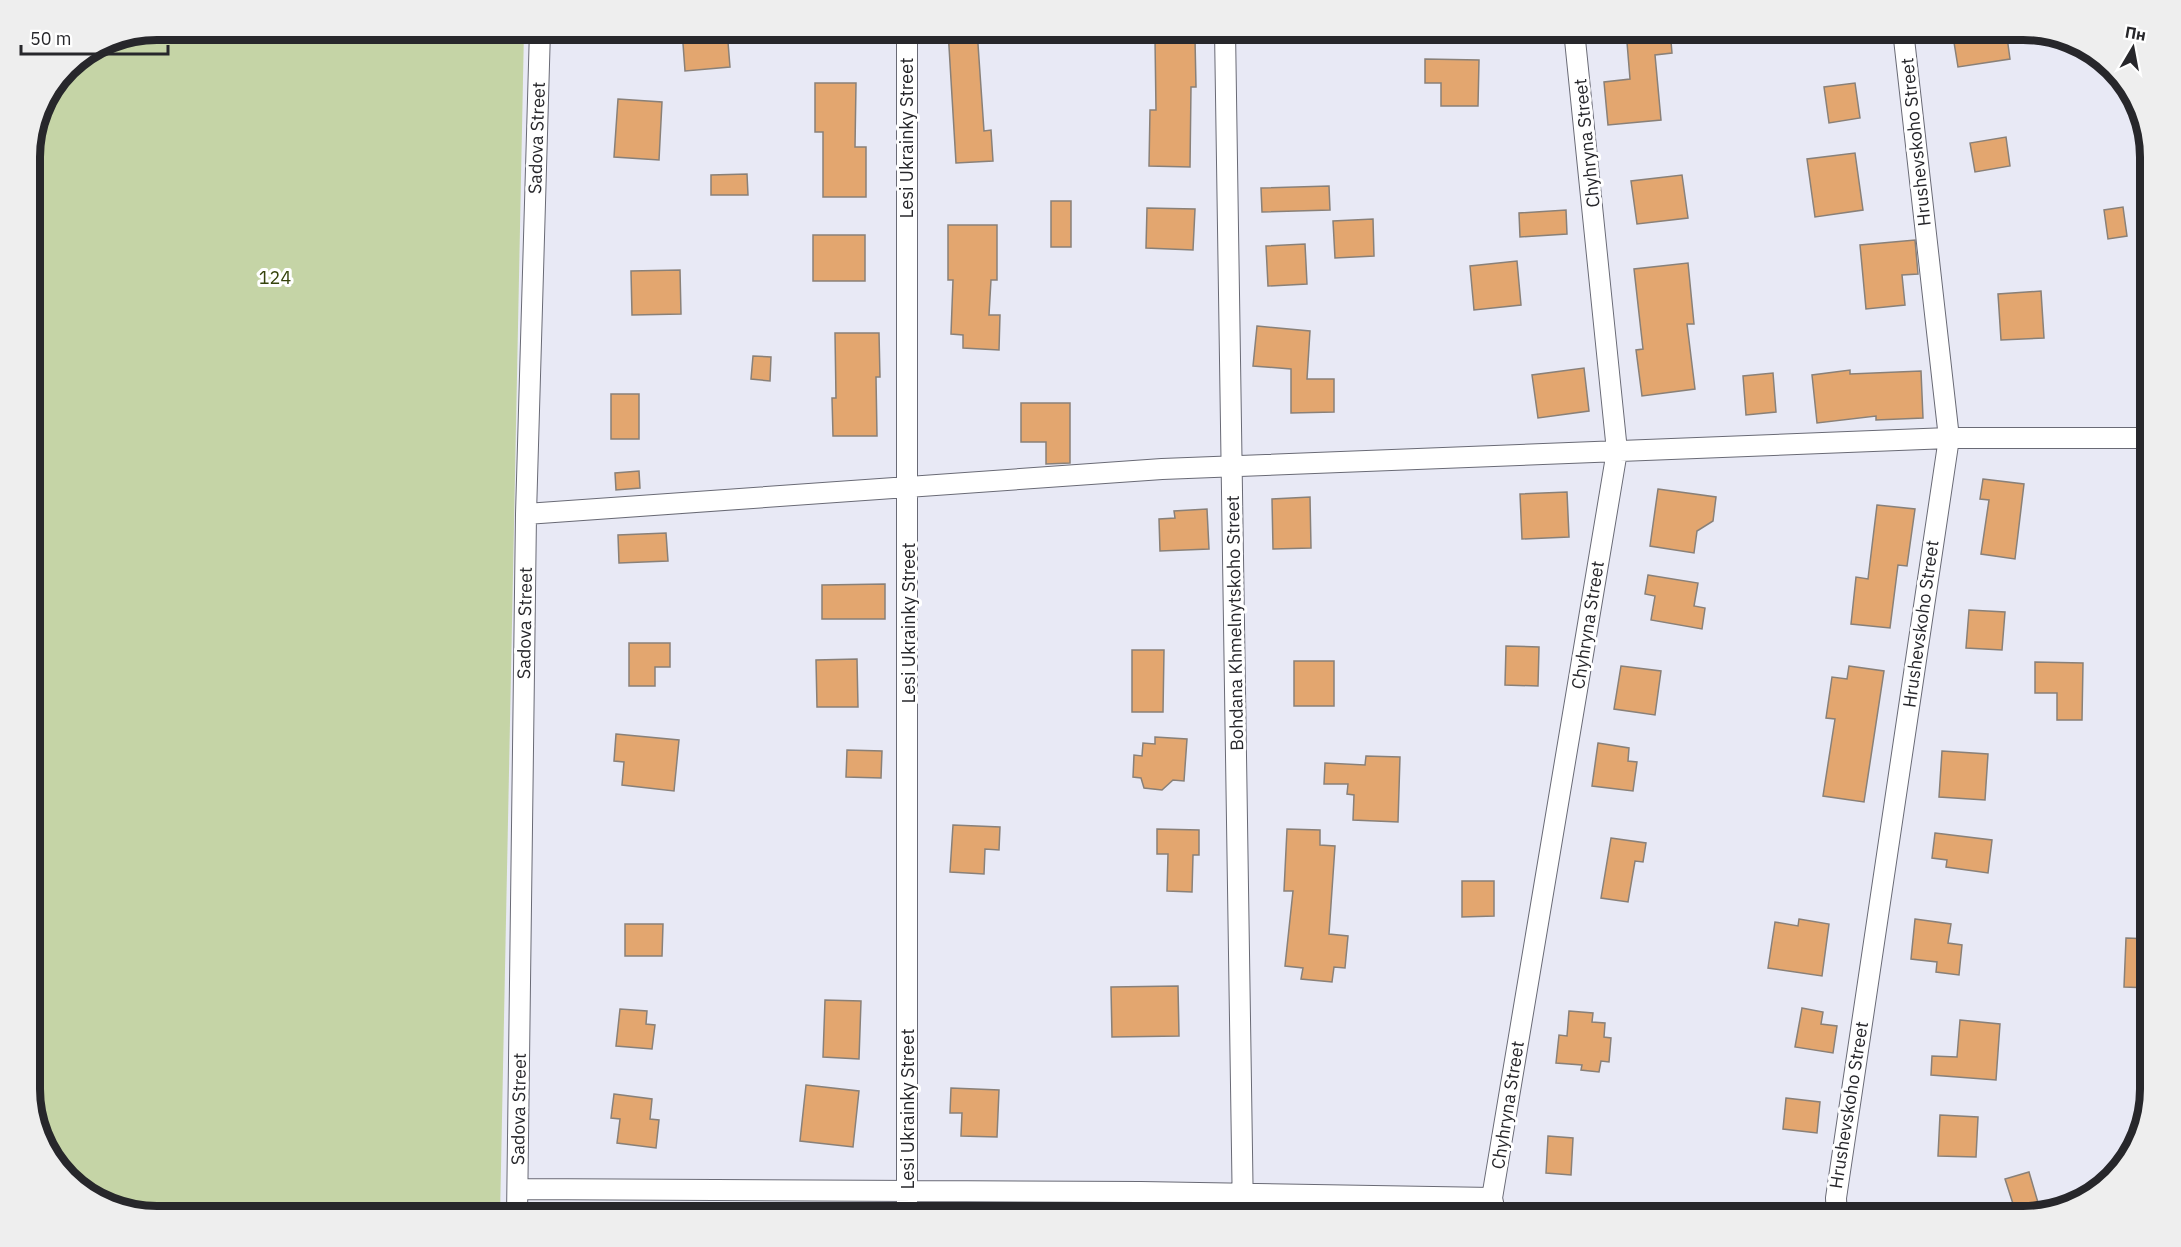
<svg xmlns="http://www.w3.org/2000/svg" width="2181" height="1247" font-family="'IBM Plex Sans',sans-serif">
<rect width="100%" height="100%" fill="#e8e9f5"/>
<path fill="#c5d4a6" d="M 157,30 L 524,30 L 500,1217 L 157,1217 L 94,1200 L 51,1160 L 30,1098 L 30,149 L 40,108 L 67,67 L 109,40 Z"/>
<path fill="#e3a66f" stroke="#898078" stroke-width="1.5" d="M 682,30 L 727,30 L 730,67 L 685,71 Z
M 948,30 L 977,30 L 984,131 L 991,130 L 993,161 L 956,163 Z
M 1626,30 L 1670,30 L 1672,53 L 1655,55 L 1661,120 L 1608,125 L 1604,82 L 1630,79 Z
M 1952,30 L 2006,30 L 2010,59 L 1958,67 Z
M 1155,39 L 1195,39 L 1196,87 L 1191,87 L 1190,167 L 1149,166 L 1150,110 L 1156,110 Z
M 1425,59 L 1479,60 L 1478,106 L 1441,106 L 1441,83 L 1425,83 Z
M 815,83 L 856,83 L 855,147 L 866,147 L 866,197 L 823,197 L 823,132 L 815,132 Z
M 1855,83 L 1860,118 L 1829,123 L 1824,87 Z
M 618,99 L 662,102 L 659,160 L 614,157 Z
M 2006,137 L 2010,166 L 1975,172 L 1970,143 Z
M 1855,153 L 1863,210 L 1815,217 L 1807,159 Z
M 747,174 L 748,195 L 711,195 L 711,175 Z
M 1682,175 L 1688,218 L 1637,224 L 1631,181 Z
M 1329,186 L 1330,210 L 1262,212 L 1261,188 Z
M 1051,201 L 1071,201 L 1071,247 L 1051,247 Z
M 2123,207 L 2127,236 L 2108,239 L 2104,210 Z
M 1147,208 L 1195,209 L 1193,250 L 1146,248 Z
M 1566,210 L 1567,234 L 1520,237 L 1519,213 Z
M 1373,219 L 1374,256 L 1335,258 L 1333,221 Z
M 948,225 L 997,225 L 997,280 L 991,280 L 989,315 L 1000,315 L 999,350 L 963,348 L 963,335 L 951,334 L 953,280 L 948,280 Z
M 813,235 L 865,235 L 865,281 L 813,281 Z
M 1915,240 L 1918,274 L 1902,275 L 1905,305 L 1866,309 L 1860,245 Z
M 1305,244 L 1307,284 L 1268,286 L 1266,246 Z
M 1517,261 L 1521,305 L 1474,310 L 1470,266 Z
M 1688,263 L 1694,324 L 1687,324 L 1695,389 L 1642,396 L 1636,350 L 1643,349 L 1634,269 Z
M 680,270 L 681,314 L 632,315 L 631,271 Z
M 2041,291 L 2044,338 L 2001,340 L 1998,294 Z
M 1257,326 L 1310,331 L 1307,379 L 1334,379 L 1334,412 L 1291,413 L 1291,369 L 1253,366 Z
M 835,333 L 879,333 L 880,377 L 876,377 L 877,436 L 833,436 L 832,398 L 836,398 Z
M 753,356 L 771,357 L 770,381 L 751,379 Z
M 1584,368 L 1589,411 L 1538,418 L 1532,375 Z
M 1850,370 L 1850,374 L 1921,371 L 1923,418 L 1876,420 L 1876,416 L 1817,423 L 1812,375 Z
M 1773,373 L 1776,412 L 1746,415 L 1743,376 Z
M 611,394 L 639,394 L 639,439 L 611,439 Z
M 1021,403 L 1070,403 L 1070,463 L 1046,464 L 1046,442 L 1021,442 Z
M 639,471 L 640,488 L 616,490 L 615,473 Z
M 1983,479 L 2024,484 L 2015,559 L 1981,554 L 1989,500 L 1980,499 Z
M 1658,489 L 1716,497 L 1713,521 L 1697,531 L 1694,553 L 1650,546 Z
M 1567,492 L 1569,537 L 1522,539 L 1520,494 Z
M 1310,497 L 1311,548 L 1273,549 L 1272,499 Z
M 1877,505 L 1915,509 L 1907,566 L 1898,565 L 1890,628 L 1851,624 L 1856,577 L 1868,579 Z
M 1207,509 L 1209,549 L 1160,551 L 1159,519 L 1175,518 L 1174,511 Z
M 666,533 L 668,561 L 619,563 L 618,535 Z
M 1648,575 L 1698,583 L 1694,606 L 1705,608 L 1702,629 L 1651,620 L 1655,596 L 1645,594 Z
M 885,584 L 885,619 L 822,619 L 822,585 Z
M 1969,610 L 2005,612 L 2002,650 L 1966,648 Z
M 629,643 L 670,643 L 670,667 L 655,667 L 655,686 L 629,686 Z
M 1506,646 L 1539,647 L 1538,686 L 1505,685 Z
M 1132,650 L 1164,650 L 1163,712 L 1132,712 Z
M 857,659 L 858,707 L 817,707 L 816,660 Z
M 1294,661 L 1334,661 L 1334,706 L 1294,706 Z
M 2035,662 L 2083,663 L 2082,720 L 2057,720 L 2057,693 L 2035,693 Z
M 1621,666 L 1661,671 L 1655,715 L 1614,709 Z
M 1849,666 L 1884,671 L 1864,802 L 1823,796 L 1835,719 L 1826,718 L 1832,677 L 1847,679 Z
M 616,734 L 679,740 L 674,791 L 622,785 L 624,762 L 614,761 Z
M 1155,737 L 1187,739 L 1184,781 L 1173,780 L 1162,790 L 1144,788 L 1141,778 L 1133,777 L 1134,755 L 1142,756 L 1143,743 L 1155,744 Z
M 1598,743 L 1629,748 L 1628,761 L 1637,762 L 1633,791 L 1592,786 Z
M 847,750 L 882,751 L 881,778 L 846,777 Z
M 1942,751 L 1988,754 L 1985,800 L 1939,797 Z
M 1366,756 L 1400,757 L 1398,822 L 1353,820 L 1354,795 L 1347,794 L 1348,784 L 1324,784 L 1325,763 L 1365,765 Z
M 953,825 L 1000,827 L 999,850 L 985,849 L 984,874 L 950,872 Z
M 1157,829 L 1199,830 L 1199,855 L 1193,855 L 1192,892 L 1167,891 L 1168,854 L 1157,854 Z
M 1287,829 L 1320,830 L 1320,845 L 1335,846 L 1329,934 L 1348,936 L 1345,968 L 1334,967 L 1332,982 L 1301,979 L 1303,968 L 1285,966 L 1293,891 L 1284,891 Z
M 1935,833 L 1992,840 L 1988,873 L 1946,867 L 1947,860 L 1932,858 Z
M 1611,838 L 1646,843 L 1643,862 L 1635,861 L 1628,902 L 1601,898 Z
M 1462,881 L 1494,881 L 1494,916 L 1462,917 Z
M 1799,919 L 1829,924 L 1822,976 L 1768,968 L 1775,922 L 1798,926 Z
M 1915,919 L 1951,924 L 1948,943 L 1962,945 L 1959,975 L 1936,972 L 1937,962 L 1911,959 Z
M 625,924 L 663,924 L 662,956 L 625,956 Z
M 2126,938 L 2151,939 L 2151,988 L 2124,987 Z
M 1178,986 L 1179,1036 L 1112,1037 L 1111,987 Z
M 825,1000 L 861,1001 L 859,1059 L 823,1057 Z
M 1802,1008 L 1823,1012 L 1821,1024 L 1837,1026 L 1833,1053 L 1795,1047 Z
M 620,1009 L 647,1011 L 646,1024 L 655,1025 L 652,1049 L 616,1046 Z
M 1569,1011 L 1593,1013 L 1592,1022 L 1605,1023 L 1604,1037 L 1611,1038 L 1609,1062 L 1601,1061 L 1599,1072 L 1581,1070 L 1582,1065 L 1556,1063 L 1559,1035 L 1567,1036 Z
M 1960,1020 L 2000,1024 L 1996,1080 L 1931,1075 L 1932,1056 L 1957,1057 Z
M 806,1085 L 859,1091 L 853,1147 L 800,1141 Z
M 951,1088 L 999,1090 L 997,1137 L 961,1136 L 962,1113 L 950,1113 Z
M 614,1094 L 652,1099 L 650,1119 L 659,1120 L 656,1148 L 617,1143 L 620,1119 L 611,1118 Z
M 1786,1098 L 1820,1102 L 1817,1133 L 1783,1129 Z
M 1940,1115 L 1978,1117 L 1976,1157 L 1938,1156 Z
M 1548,1136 L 1573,1138 L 1571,1175 L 1546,1173 Z
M 2029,1172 L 2039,1206 L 2016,1213 L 2005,1179 Z"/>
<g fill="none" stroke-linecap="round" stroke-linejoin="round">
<defs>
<path id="minor" d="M 907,30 L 907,1217
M 1225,30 L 1243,1217
M 526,514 L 1162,469 L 1949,438 L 2151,438
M 518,1189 L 1141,1192 L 1492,1198
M 517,1217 L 526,514 L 540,30
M 1496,1217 L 1492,1198 L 1617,451 L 1574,30
M 1837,1217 L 1836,1198 L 1949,438 L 1903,30"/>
</defs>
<use href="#minor" stroke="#696a75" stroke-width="22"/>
<use href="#minor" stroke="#fff" stroke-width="20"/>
</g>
<g text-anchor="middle" stroke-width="6" stroke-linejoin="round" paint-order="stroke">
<g font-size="18" fill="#27272b" stroke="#fff">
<text transform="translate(537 138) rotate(-88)" y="6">Sadova Street</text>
<text transform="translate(907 138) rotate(-90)" y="6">Lesi Ukrainky Street</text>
<text transform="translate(1916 142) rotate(-96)" y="6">Hrushevskoho Street</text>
<text transform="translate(1587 143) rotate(-96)" y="6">Chyhryna Street</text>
<text transform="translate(525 623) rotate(-89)" y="6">Sadova Street</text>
<text transform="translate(909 623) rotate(-90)" y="6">Lesi Ukrainky Street</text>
<text transform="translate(1235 623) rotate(-91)" y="6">Bohdana Khmelnytskoho Street</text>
<text transform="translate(1921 624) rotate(-82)" y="6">Hrushevskoho Street</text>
<text transform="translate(1588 625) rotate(-81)" y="6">Chyhryna Street</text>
<text transform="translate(1508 1105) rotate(-81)" y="6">Chyhryna Street</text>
<text transform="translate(1849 1105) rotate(-81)" y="6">Hrushevskoho Street</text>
<text transform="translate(519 1109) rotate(-89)" y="6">Sadova Street</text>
<text transform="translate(908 1109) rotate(-90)" y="6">Lesi Ukrainky Street</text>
</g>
<g font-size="18" fill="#35430c" stroke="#fff">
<text x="275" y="284">124</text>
</g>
</g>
<path d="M0 0H2181V1247H0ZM157 40H2023A117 117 0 0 1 2140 157V1089A117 117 0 0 1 2023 1206H157A117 117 0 0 1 40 1089V157A117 117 0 0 1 157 40Z" fill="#eee" fill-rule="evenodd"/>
<path fill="none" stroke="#27272b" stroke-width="8" d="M157 40H2023A117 117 0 0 1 2140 157V1089A117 117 0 0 1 2023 1206H157A117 117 0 0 1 40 1089V157A117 117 0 0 1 157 40Z"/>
<g transform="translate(2133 48) rotate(10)" stroke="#ffffff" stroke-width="4.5" paint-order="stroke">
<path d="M0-4.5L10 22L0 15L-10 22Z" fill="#27272b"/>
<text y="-9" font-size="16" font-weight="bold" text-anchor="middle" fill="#27272b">Пн</text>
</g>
<path d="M21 45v9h147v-9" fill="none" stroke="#27272b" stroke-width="3"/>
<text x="30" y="45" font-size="18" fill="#27272b" stroke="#ffffff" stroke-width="4.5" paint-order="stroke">50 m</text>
</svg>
